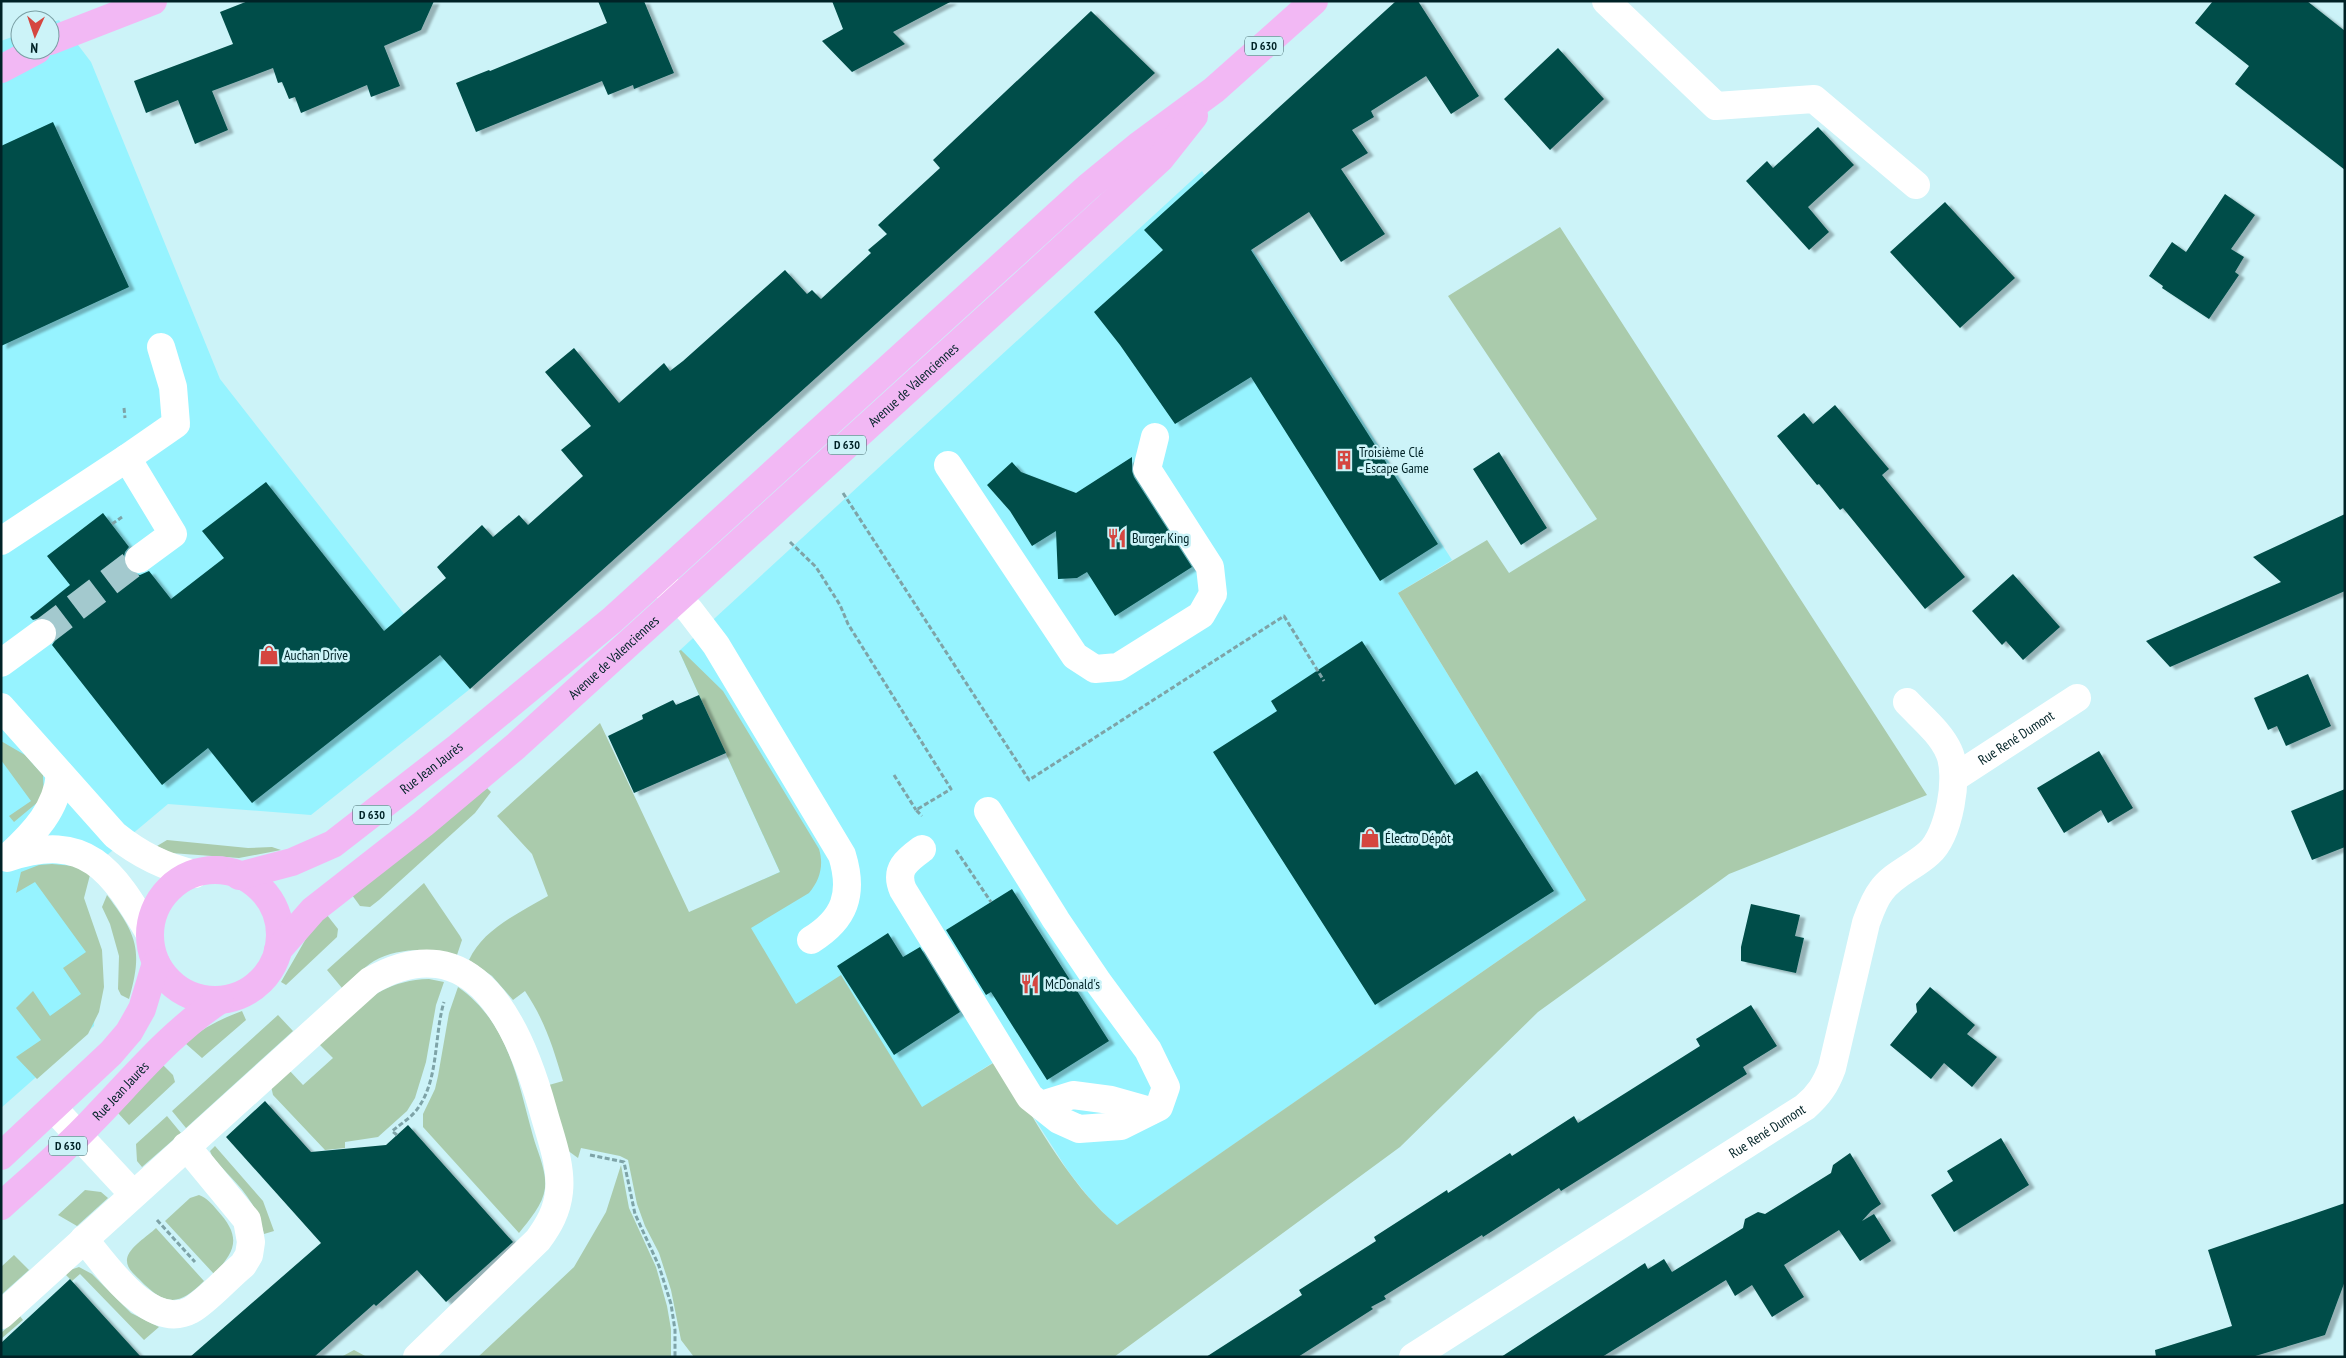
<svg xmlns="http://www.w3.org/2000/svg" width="2346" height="1358" font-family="'PT Sans Narrow',sans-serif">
<defs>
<filter id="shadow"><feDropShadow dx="5.5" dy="3" stdDeviation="1" flood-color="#0004"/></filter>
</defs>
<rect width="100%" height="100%" fill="#ccf3f8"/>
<path fill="#96f3ff" d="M 59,20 L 91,62 L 220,379 L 404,614 L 470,689 L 311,815 L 168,804 L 75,882 L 97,949 L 94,1026 L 1,1108 L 1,41 L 20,34 L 20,50 L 50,50 L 50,23 Z
M 1202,171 L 1452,560 L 1398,593 L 1586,900 L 1116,1226 L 1090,1199 L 1068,1171 L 997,1060 L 851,1153 L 689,913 L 780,872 L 679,651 Z"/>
<path fill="#aacbac" d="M 1560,227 L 1927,795 L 1729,874 L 1538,1012 L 1400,1147 L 1114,1357 L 694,1357 L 681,1340 L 671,1290 L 659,1253 L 645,1226 L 637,1204 L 628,1160 L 620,1156 L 581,1148 L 578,1158 L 567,1150 L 549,1085 L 563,1081 C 553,1047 545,1021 525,991 L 513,1000 L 492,976 L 469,960 C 483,929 519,913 548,896 L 532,854 L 497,816 L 600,723 L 689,912 L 780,872 L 679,651 L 681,650 L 723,691 L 819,849 C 824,865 820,880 809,893 L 751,928 L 796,1004 L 841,975 L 922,1107 L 998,1060 C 1032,1114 1068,1185 1117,1225 L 1586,900 L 1398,593 L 1487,540 L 1509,573 L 1597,519 L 1448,296 Z
M 1,741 L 25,755 L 43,775 L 44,797 L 14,822 L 9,816 L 31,801 L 1,760 Z
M 487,788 L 491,792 L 475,813 L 379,900 L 370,907 L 360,906 L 352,895 Z
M 167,840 L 248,848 L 272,847 L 281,850 L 239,858 L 171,853 L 157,846 Z
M 52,864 L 74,866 L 90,875 L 84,898 L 102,950 L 104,987 L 99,1012 L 88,1034 L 37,1079 L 16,1057 L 41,1040 L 16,1008 L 33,991 L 50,1016 L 81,994 L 63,968 L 86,952 L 35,882 L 16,893 L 21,872 L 39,865 Z
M 424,883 L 460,936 L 462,940 L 457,955 C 433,948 398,947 374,961 C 363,968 352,979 342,988 L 327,970 Z
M 107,895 C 137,935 143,950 129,999 L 121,995 L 118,989 L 119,956 L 110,924 L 102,907 Z
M 327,915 L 338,929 L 337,937 L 286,985 L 281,982 L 311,930 Z
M 429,979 L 444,982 L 436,1005 L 426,1062 L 415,1098 L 407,1111 L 378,1137 L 345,1142 L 345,1148 L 325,1150 L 273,1095 L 271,1086 L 289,1070 L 303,1085 L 333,1058 L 318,1043 C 354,1011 378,980 429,979 Z
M 458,987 C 509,1023 517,1079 533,1136 C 537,1151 547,1171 545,1188 C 543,1205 529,1220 519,1233 L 423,1127 L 423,1114 L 435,1089 L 438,1076 L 449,1013 Z
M 242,1011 L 246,1020 L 202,1058 L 185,1043 C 203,1028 220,1019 242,1011 Z
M 278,1015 L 293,1031 L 186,1128 L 172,1111 Z
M 163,1065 L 173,1075 L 175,1082 L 129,1125 L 118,1113 Z
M 167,1116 L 181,1133 L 142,1167 L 137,1161 L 136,1144 Z
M 215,1146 L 263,1201 L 274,1231 L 264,1234 C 255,1196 235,1184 212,1156 L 210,1151 Z
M 621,1165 L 629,1208 L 656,1267 L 667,1306 L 671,1329 L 671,1357 L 478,1357 L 574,1267 L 606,1212 Z
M 85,1190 L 101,1192 L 108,1198 L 77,1226 L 58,1215 Z
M 199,1195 C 207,1198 212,1204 217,1210 C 241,1236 237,1250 214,1274 L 165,1221 L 190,1198 Z
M 156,1228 L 204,1281 C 178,1307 165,1306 139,1279 C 134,1274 126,1268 127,1259 C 129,1247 148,1236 156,1228 Z
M 14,1255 L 29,1270 L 1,1295 L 1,1267 Z
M 79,1267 L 92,1274 L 131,1313 L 159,1327 L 144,1340 L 80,1274 L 72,1281 L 66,1275 L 70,1270 Z
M 20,1316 L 23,1320 L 1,1339 L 1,1333 Z
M 354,1350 L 367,1357 L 341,1357 Z"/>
<path fill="#004d48" filter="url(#shadow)" d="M 248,1 L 434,1 L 421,30 L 384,46 L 400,86 L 371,97 L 367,85 L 301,113 L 295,97 L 289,99 L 282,82 L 278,83 L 273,68 L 212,91 L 228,130 L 195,144 L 178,100 L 146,113 L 134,81 L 233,44 L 220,12 Z
M 598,1 L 644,1 L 674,73 L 634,89 L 633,85 L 608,95 L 602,81 L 476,132 L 456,83 L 489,70 L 490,71 L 607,23 Z
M 832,1 L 952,1 L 893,32 L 905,44 L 852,72 L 822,41 L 843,29 Z
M 1396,1 L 1418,1 L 1479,96 L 1451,114 L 1426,76 L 1371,111 L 1374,117 L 1352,130 L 1368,153 L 1341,169 L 1385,234 L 1341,262 L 1309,212 L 1251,250 L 1438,544 L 1380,581 L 1251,377 L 1175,424 L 1120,345 L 1094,312 L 1163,250 L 1144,230 Z
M 2213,1 L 2307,1 L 2345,31 L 2345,170 L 2235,84 L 2249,66 L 2195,23 Z
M 1091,11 L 1155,73 L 470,689 L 440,655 L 252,803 L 208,748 L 162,785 L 52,645 L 56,639 L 58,632 L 54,623 L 48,619 L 40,618 L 33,620 L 30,617 L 70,585 L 47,556 L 103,513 L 129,547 L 125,552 L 123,560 L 127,569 L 132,573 L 140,575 L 149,571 L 171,599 L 224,558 L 202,531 L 266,482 L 384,631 L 446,578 L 437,567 L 482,525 L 493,537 L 519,515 L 528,525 L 583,476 L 561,450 L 591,426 L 545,372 L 574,348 L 619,403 L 664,363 L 670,371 L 683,361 L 785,270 L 807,294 L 812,290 L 821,299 L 871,253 L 868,250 L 887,234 L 878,225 L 940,168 L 933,160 Z
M 1558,48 L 1604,99 L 1550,150 L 1504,99 Z
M 53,122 L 129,287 L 1,346 L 1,146 Z
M 1818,127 L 1854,165 L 1808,207 L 1829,232 L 1809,250 L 1746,181 L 1767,161 L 1773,168 Z
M 2225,194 L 2255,215 L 2231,249 L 2244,257 L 2235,272 L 2239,275 L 2209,319 L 2162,288 L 2163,286 L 2149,276 L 2172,242 L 2186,252 Z
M 1945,202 L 2015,278 L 1960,328 L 1890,252 Z
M 1835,405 L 1889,469 L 1882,475 L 1965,577 L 1925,609 L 1843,508 L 1840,510 L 1819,484 L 1817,485 L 1777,436 L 1804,413 L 1813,424 Z
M 1499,452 L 1547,528 L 1521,545 L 1473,469 Z
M 1132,457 L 1132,471 L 1134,477 L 1192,567 L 1115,616 L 1087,572 L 1077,578 L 1058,579 L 1056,531 L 1032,546 L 1010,511 L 987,485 L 1012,462 L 1021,472 L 1076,493 Z
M 2345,514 L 2345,591 L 2170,667 L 2146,641 L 2281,582 L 2253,557 Z
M 2013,574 L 2060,627 L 2023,660 L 2006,641 L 2002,645 L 1972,611 Z
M 1362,641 L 1455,785 L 1477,771 L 1554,891 L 1375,1005 L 1213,752 L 1277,711 L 1271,701 Z
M 2308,674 L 2331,726 L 2286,746 L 2277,726 L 2268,730 L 2254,698 Z
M 699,695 L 726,753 L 634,793 L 608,736 L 643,719 L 642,715 L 673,700 L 676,705 Z
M 2099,751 L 2133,808 L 2108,823 L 2101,810 L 2064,833 L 2037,788 Z
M 2345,789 L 2345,847 L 2312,860 L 2291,811 Z
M 1012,889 L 1109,1041 L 1047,1080 L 991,992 L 986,995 L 946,930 Z
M 1751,904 L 1800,915 L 1795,936 L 1804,938 L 1796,973 L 1741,961 L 1741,947 Z
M 888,933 L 903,957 L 920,947 L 960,1012 L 894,1055 L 837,966 Z
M 1930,987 L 1975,1025 L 1967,1034 L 1997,1057 L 1972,1087 L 1944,1063 L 1931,1079 L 1890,1045 L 1917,1012 L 1916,1004 Z
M 1751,1005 L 1777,1046 L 1743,1067 L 1747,1074 L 1561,1191 L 1559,1188 L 1483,1237 L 1482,1235 L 1384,1296 L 1386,1299 L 1371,1307 L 1373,1309 L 1298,1357 L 1206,1357 L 1302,1295 L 1299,1290 L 1376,1241 L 1374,1237 L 1447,1190 L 1448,1193 L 1510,1153 L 1512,1156 L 1574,1116 L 1578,1123 L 1700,1046 L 1696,1039 Z
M 265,1101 L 311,1152 L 386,1145 L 408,1125 L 513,1242 L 446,1302 L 417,1270 L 376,1306 L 374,1304 L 314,1357 L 190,1357 L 321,1243 L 226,1137 Z
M 2001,1138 L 2029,1185 L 1954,1232 L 1931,1195 L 1953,1181 L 1947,1171 Z
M 1850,1153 L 1881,1204 L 1871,1211 L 1862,1221 L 1874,1214 L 1891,1241 L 1860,1261 L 1839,1230 L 1784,1265 L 1804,1297 L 1772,1317 L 1752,1285 L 1735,1296 L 1726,1280 L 1602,1357 L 1501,1357 L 1645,1263 L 1648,1269 L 1664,1259 L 1672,1272 L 1743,1228 L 1745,1219 L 1758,1212 L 1765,1214 L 1831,1173 L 1833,1165 Z
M 2345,1203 L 2345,1281 L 2325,1335 L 2252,1357 L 2156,1357 L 2155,1350 L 2232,1326 L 2208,1250 Z
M 70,1279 L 141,1357 L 1,1357 L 1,1343 Z"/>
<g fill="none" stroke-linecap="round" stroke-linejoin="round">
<path stroke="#a3c9ce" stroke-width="28" stroke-dasharray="28 14" stroke-linecap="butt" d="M 42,633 L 139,559"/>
<path stroke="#7ea3a7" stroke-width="3" stroke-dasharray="5 2.5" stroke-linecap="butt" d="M 124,408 L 125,418
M 843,493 L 1029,780 L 1284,616 L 1324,681
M 112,524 L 122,517
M 790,542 L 816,567 L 840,605 L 848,624 L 951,789 L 916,810 L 922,816
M 894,775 L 916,810
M 956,850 L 991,902
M 397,1135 L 392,1131 C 401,1124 412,1117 418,1108 C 439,1079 434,1035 444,1002
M 590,1155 L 624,1162 L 635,1214 L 659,1266 L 671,1304 L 675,1330 L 675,1357
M 157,1220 L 195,1262"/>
<g stroke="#fff" stroke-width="28">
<path d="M 1606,1 L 1716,106 L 1814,99 L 1916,185"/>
<path d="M 127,458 L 176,424 L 173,387 L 161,347"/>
<path d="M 948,465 L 1075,656 L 1095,669 L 1118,667 L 1201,615 L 1213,594 L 1210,567 L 1147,469 L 1155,437"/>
<path d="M 1,541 L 127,458 L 173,534 L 139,559"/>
<path d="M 662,583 L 690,611 L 716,645 L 842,855 C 854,894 845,919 811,940"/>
<path d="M 1,663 L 42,633"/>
<path d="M 1,707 L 115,835 C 140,855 164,867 195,874"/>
<path id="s1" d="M 1954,778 L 2077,698"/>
<path d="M 922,849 C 907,860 894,869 903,890 L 1030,1097 L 1059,1120 L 1079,1129 L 1121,1126 L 1159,1107 L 1166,1087 L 1148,1050 L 1098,982 L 1056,920 L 988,811"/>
<path d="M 9,856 C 34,833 57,809 60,774"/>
<path d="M 7,858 C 87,831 112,870 150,934"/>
<path d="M 1041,1105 L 1073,1095 L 1111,1100 L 1150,1111"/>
<path d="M 54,1109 L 133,1194"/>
<path d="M 84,1239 C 106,1265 150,1332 191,1310 C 207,1301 228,1277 243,1265 L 249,1255 L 251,1242 L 247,1220 L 186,1146"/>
<path d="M 1,1315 L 370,981 C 474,921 520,1027 543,1110 C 550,1136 562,1165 559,1192 C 557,1211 549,1225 538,1240 L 417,1357"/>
<path id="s2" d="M 1413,1357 L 1805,1107 C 1819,1095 1826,1084 1832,1068 L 1866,923 C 1870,912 1874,900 1881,891 C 1893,874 1914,867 1929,853 C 1949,835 1960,776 1949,752 C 1941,733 1921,717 1907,702"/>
</g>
<g stroke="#f2b8f4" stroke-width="28">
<path d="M 50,41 L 153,1"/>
<path d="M 1,69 L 37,50"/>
<circle cx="215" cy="935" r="65"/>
<path id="s3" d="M 239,876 L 292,862 L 333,844 L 458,747 L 612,620 L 1088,187 L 1138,146 L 1214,90 L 1314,1"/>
<path id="s4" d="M 278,950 L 313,910 L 423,824 L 516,746 L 1036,273 L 1160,159 L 1194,116"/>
<path d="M 1,1156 L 111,1053 L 129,1032 L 142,1009 L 156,963"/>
<path id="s5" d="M 1,1206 C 32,1178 64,1151 93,1120 C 134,1078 170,1033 220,1000"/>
</g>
</g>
<defs>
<symbol id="building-bare" viewBox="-9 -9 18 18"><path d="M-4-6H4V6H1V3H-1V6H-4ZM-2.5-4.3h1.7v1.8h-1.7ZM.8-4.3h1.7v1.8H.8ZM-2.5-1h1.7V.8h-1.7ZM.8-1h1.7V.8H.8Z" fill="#d54640" stroke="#ccf3f8" stroke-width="2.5" paint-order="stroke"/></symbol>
<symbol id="restaurant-bare" viewBox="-9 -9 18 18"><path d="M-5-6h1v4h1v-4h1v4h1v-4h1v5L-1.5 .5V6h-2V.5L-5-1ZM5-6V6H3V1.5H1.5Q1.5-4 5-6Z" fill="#d54640" stroke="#ccf3f8" stroke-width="2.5" paint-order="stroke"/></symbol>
<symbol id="shop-bare" viewBox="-9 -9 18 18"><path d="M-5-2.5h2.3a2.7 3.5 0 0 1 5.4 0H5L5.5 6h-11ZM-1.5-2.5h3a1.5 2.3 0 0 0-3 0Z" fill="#d54640" stroke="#ccf3f8" stroke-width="2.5" paint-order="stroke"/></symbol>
</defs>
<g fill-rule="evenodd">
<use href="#building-bare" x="1330" y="446" width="28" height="28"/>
<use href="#restaurant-bare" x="1103" y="524" width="28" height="28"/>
<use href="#shop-bare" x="255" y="641" width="28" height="28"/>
<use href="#shop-bare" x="1356" y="824" width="28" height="28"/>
<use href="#restaurant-bare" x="1016" y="970" width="28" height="28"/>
</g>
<g text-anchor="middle" stroke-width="5" stroke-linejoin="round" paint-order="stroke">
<g fill="#ccf3f8" stroke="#3d6165" stroke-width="1">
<rect x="1245" y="36.5" width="38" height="19" rx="4"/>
<rect x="828" y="435.5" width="38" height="19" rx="4"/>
<rect x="353" y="805.5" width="38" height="19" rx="4"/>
<rect x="49" y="1136.5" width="38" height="19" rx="4"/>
</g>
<g font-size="12" font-weight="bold" fill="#002226">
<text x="1264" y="50">D 630</text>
<text x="847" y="449">D 630</text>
<text x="372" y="819">D 630</text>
<text x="68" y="1150">D 630</text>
</g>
<g font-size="14" fill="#002226" stroke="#ccf3f8">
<text dy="5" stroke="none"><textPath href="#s4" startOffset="851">Avenue de Valenciennes</textPath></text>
<text dy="5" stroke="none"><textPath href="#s4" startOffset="446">Avenue de Valenciennes</textPath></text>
<text dy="5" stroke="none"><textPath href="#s1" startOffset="74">Rue René Dumont</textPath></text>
<text dy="5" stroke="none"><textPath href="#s3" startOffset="224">Rue Jean Jaurès</textPath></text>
<text dy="5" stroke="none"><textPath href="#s5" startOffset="166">Rue Jean Jaurès</textPath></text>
<text dy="5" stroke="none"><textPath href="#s2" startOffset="420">Rue René Dumont</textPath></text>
</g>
<g font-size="14" fill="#002226" stroke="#ccf3f8" text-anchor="start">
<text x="1359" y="457">Troisième Clé<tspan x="1359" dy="16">- Escape Game</tspan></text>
<text x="1132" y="543">Burger King</text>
<text x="284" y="660">Auchan Drive</text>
<text x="1385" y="843">Électro Dépôt</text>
<text x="1045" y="989">McDonald's</text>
</g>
</g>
<rect width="2346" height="1358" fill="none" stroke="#002226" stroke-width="5"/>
<g transform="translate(35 35) rotate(183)"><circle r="24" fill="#ccf3f8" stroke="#7a9fa4"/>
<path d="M0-4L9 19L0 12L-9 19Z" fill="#d54640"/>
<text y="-8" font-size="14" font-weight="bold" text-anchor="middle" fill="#002226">N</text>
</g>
</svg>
